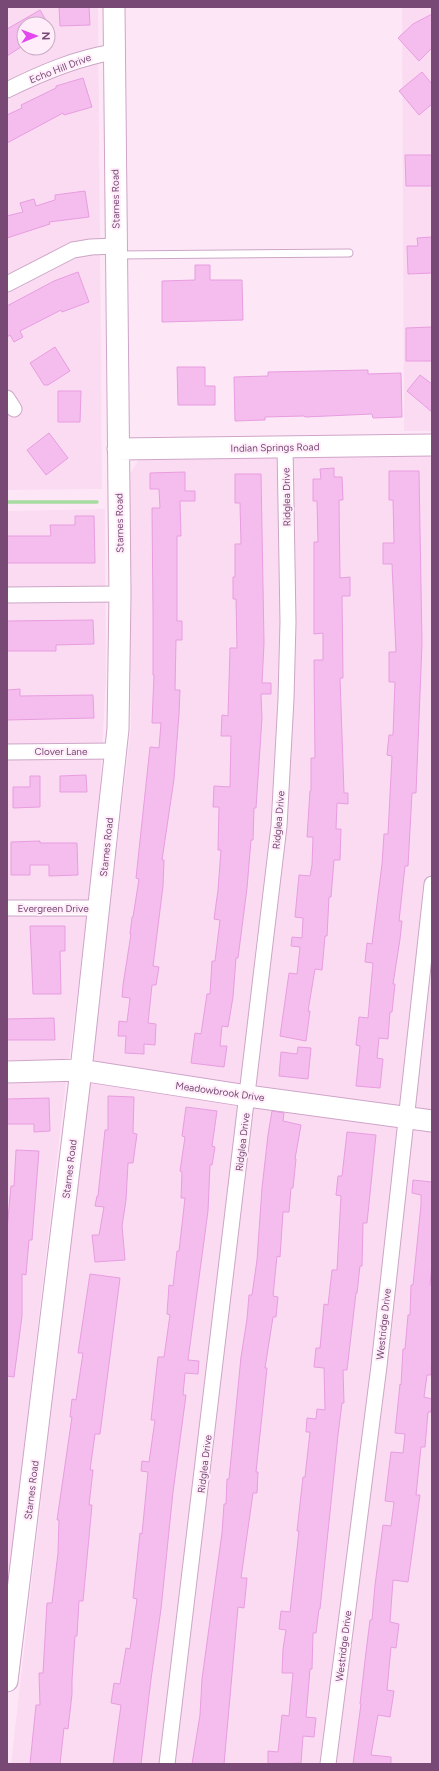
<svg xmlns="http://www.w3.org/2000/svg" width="439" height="1771" font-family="Figtree,sans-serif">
<rect width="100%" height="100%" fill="#fde7f6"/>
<path fill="#fbdbf2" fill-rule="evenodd" d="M 7,7 L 98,7 L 102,489 L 7,490 ZM 24,24 L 48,24 L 48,48 L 24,48 Z
M 402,7 L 432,7 L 432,431 L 404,431 Z
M 432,453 L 432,1764 L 11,1764 L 79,1167 L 131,728 L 129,475 L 140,458 Z
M 105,509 L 106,680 L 97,840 L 69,1060 L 7,1060 L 7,511 Z
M 7,1081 L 66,1081 L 7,1595 Z"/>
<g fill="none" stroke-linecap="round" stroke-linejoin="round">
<path stroke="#a7db9f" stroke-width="3.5" d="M 7,502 L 97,502"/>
</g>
<path fill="#f4bdee" stroke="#e89de0" d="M 59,7 L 89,7 L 90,25 L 60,26 Z
M 40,10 L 48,24 L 24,24 L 24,45 L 7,56 L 7,29 Z
M 432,14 L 432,48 L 419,61 L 398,38 L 413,24 Z
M 422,72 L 432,84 L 432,104 L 419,115 L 399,91 Z
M 83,78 L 92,107 L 64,115 L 63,113 L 7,143 L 7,115 L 22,108 L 21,105 L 56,88 L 56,86 Z
M 405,155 L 432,155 L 432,186 L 406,186 Z
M 85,191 L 89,217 L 49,222 L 50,224 L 7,238 L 7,216 L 23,212 L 20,203 L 34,199 L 36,206 L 55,200 L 55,195 Z
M 432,237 L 432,273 L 408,274 L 407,246 L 418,246 L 417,238 Z
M 195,265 L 210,265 L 210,280 L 242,280 L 243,320 L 162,322 L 162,281 L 195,280 Z
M 78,272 L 89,302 L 62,312 L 61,310 L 20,331 L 23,337 L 14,342 L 10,335 L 7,337 L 7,306 L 54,281 Z
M 432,327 L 432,361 L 406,361 L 406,328 Z
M 55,347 L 70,371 L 48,385 L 44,385 L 30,363 Z
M 177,367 L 205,367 L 205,386 L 215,386 L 215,405 L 178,405 Z
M 368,370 L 368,374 L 401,373 L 402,417 L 373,418 L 372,414 L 305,417 L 304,416 L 265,417 L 265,420 L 235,421 L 234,377 L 268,376 L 268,372 Z
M 420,375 L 432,384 L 432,412 L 407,391 Z
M 58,391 L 81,391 L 80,422 L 58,422 Z
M 49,433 L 68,458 L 46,475 L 27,450 Z
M 334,468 L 334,477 L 342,477 L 343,500 L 339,500 L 340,578 L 350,577 L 350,596 L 342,596 L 343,678 L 340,678 L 344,793 L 348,793 L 348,804 L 337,803 L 336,829 L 341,829 L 340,860 L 334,860 L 331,897 L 329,897 L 327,936 L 325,936 L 322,970 L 315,969 L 308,1011 L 310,1011 L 306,1041 L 280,1036 L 289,973 L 297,974 L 300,947 L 291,946 L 292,937 L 302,938 L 303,918 L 295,917 L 299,875 L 310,876 L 312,865 L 313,837 L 307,837 L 310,791 L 311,791 L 311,758 L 315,758 L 314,660 L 323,660 L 323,633 L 314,634 L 314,542 L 318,542 L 317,501 L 313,501 L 313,479 L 321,479 L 320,469 Z
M 389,471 L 419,471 L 422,644 L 416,793 L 412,793 L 408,866 L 405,866 L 399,921 L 402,921 L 400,939 L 393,984 L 395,984 L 392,1012 L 390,1012 L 388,1039 L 379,1038 L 377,1058 L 383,1059 L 380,1088 L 356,1086 L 360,1046 L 356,1045 L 359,1017 L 368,1018 L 373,963 L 365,962 L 367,943 L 372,944 L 382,864 L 384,834 L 388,834 L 392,756 L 387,755 L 389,735 L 393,735 L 395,682 L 389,682 L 389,652 L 396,652 L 392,564 L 383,564 L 383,543 L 394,543 L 393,500 L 389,500 Z
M 185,472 L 185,491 L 195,491 L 195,501 L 180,501 L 181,536 L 177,536 L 177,621 L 182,621 L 182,640 L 176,640 L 175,690 L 180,690 L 179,714 L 174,779 L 162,860 L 164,860 L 163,886 L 153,966 L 159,967 L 156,985 L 152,985 L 148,1023 L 156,1024 L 155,1045 L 144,1044 L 144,1054 L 125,1053 L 126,1036 L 118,1036 L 119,1021 L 127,1022 L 130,998 L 122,997 L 123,985 L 131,934 L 130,934 L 132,917 L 133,917 L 139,879 L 136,878 L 150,747 L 159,748 L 161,723 L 152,723 L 154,675 L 153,675 L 153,611 L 152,508 L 160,508 L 159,489 L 150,489 L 150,473 Z
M 235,474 L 261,474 L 264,643 L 262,683 L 271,683 L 271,694 L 261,694 L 262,718 L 256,808 L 254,808 L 253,840 L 251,840 L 247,888 L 238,958 L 236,958 L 233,997 L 228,1027 L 222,1026 L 220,1046 L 227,1046 L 224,1067 L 191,1063 L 195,1033 L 201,1034 L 207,994 L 210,994 L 212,961 L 215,961 L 220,920 L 214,919 L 218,890 L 221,850 L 218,850 L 219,807 L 213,807 L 214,786 L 230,787 L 231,736 L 221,736 L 222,715 L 228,716 L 230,648 L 237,648 L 236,599 L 233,599 L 233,577 L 235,577 L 235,544 L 241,544 L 240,503 L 235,503 Z
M 75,516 L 94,516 L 95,563 L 7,563 L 7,536 L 51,536 L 50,525 L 75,525 Z
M 93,620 L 94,644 L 56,645 L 56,651 L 7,651 L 7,621 Z
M 20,689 L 20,696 L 93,695 L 94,718 L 7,720 L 7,690 Z
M 86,775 L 87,792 L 60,792 L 60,776 Z
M 30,776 L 40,776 L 40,807 L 13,808 L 13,787 L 30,787 Z
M 40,841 L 40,843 L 77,843 L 78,875 L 49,876 L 49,865 L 30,865 L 30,875 L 11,875 L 11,842 Z
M 30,926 L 65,926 L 65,951 L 60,951 L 61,994 L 33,994 Z
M 54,1018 L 55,1040 L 7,1040 L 7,1019 Z
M 298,1047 L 311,1048 L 308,1079 L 279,1076 L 281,1052 L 297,1054 Z
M 108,1096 L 134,1097 L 133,1133 L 137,1134 L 133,1163 L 128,1163 L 126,1200 L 122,1226 L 125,1260 L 95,1262 L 92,1235 L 99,1235 L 104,1207 L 95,1206 L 97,1196 L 98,1196 L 105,1130 L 108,1130 Z
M 49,1098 L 50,1131 L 34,1132 L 34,1124 L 7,1124 L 7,1099 Z
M 186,1107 L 217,1111 L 212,1146 L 215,1147 L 212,1165 L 210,1165 L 208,1211 L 188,1360 L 199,1361 L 198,1374 L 185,1373 L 183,1395 L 186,1395 L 173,1492 L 161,1609 L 151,1679 L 141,1764 L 113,1764 L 121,1705 L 111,1703 L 114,1683 L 120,1684 L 126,1648 L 130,1649 L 137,1599 L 133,1598 L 140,1533 L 142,1534 L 148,1472 L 141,1471 L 142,1461 L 149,1462 L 155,1420 L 151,1420 L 158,1357 L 164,1357 L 170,1315 L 167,1314 L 169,1285 L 173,1286 L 177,1251 L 179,1251 L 185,1198 L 181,1198 L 182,1172 L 180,1171 L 185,1137 L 182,1136 Z
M 272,1111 L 284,1113 L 283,1121 L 301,1125 L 295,1159 L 296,1159 L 293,1188 L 291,1188 L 289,1212 L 283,1212 L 280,1257 L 277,1256 L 273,1296 L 278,1297 L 276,1317 L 273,1317 L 265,1368 L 267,1368 L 256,1472 L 258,1472 L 257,1493 L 253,1493 L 241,1578 L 247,1578 L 244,1608 L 238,1607 L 224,1764 L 192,1764 L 200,1715 L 202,1679 L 222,1533 L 224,1504 L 226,1504 L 227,1479 L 229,1479 L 241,1357 L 247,1319 L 249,1295 L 252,1295 L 257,1260 L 262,1188 L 268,1135 Z
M 347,1132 L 376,1135 L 367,1223 L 363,1223 L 362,1266 L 360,1266 L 357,1293 L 356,1293 L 347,1370 L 343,1370 L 344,1403 L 342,1403 L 338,1435 L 320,1609 L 319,1609 L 316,1633 L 313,1633 L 312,1669 L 310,1669 L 306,1717 L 316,1718 L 314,1737 L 303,1736 L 301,1763 L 268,1764 L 268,1751 L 278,1752 L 282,1715 L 289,1716 L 293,1673 L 282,1673 L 283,1649 L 286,1630 L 279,1629 L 281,1611 L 290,1612 L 299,1531 L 297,1531 L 303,1477 L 305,1477 L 310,1432 L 306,1432 L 307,1418 L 316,1419 L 317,1409 L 325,1410 L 324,1368 L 314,1367 L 316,1348 L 320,1348 L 324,1304 L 328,1305 L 332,1270 L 337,1270 L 341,1196 L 336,1195 L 338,1176 L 342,1176 Z
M 16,1150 L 39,1151 L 32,1240 L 29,1240 L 26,1275 L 22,1274 L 22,1316 L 14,1377 L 7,1376 L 7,1230 L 11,1186 L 14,1186 Z
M 413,1180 L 432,1182 L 432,1263 L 430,1285 L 432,1285 L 432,1349 L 431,1375 L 427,1375 L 424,1397 L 432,1399 L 432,1403 L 431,1412 L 428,1412 L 425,1447 L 421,1447 L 416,1495 L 420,1495 L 408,1582 L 393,1580 L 390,1622 L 399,1624 L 396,1648 L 391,1647 L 387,1690 L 394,1691 L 390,1717 L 378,1715 L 371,1755 L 391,1757 L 391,1764 L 353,1764 L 361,1704 L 360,1704 L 366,1652 L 370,1620 L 372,1620 L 375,1585 L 383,1525 L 391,1526 L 394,1502 L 385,1501 L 391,1452 L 403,1453 L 405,1434 L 395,1433 L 400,1384 L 401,1385 L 403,1349 L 405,1349 L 408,1315 L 410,1315 L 411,1285 L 413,1285 L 421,1205 L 421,1195 L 412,1193 Z
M 90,1274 L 120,1278 L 100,1434 L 95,1434 L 90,1470 L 93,1470 L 89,1505 L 92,1505 L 83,1601 L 79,1601 L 77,1636 L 75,1636 L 72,1680 L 72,1694 L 68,1729 L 64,1728 L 60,1764 L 30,1764 L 36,1705 L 40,1705 L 39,1673 L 43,1673 L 47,1603 L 52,1603 L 58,1553 L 59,1520 L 57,1520 L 72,1417 L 70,1417 L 72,1399 L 76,1400 L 83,1353 L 78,1353 Z"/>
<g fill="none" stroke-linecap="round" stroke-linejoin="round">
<defs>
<path id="lane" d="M 118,255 L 349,253"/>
<path id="street" d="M 7,90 C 41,73 76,58 114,52
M 7,284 L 73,250 L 91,247 L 116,246
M 7,398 L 14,409
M 7,595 L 120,594
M 7,752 L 115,751
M 7,908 L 100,908
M 167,1764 L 279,826 L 286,699 L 288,622 L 285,446
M 328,1764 L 379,1366 L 432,884"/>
<path id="secondary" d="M 118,449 L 432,445
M 7,1072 L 81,1070 L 248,1096 L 432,1121
M 7,1681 L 81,1070 L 118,729 L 120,594 L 114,7"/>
</defs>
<use href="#lane" stroke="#cca6c6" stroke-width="9"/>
<use href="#street" stroke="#cca6c6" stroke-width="17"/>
<use href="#secondary" stroke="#cfa4c9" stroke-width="23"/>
<use href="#lane" stroke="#fff" stroke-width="7"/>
<use href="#street" stroke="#fff" stroke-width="15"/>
<use href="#secondary" stroke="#fff" stroke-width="21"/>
</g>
<g text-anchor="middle" stroke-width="4" stroke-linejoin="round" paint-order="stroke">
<g font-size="10" fill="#794975" stroke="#ffeefa">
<text transform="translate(60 68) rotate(-21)" y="4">Echo Hill Drive</text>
<text transform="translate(115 199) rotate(-91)" y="4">Starnes Road</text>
<text transform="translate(275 447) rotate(-1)" y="4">Indian Springs Road</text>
<text transform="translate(286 497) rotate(-91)" y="4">Ridglea Drive</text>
<text transform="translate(119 523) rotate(-91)" y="4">Starnes Road</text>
<text x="61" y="755">Clover Lane</text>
<text transform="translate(278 820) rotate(-85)" y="4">Ridglea Drive</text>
<text transform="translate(106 847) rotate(-84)" y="4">Starnes Road</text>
<text x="53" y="912">Evergreen Drive</text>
<text transform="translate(220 1091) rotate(8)" y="4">Meadowbrook Drive</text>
<text transform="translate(242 1142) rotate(-83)" y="4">Ridglea Drive</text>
<text transform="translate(69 1169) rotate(-83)" y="4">Starnes Road</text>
<text transform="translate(383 1324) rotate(-84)" y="4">Westridge Drive</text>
<text transform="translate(204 1464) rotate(-83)" y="4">Ridglea Drive</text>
<text transform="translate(31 1490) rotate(-83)" y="4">Starnes Road</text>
<text transform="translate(343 1646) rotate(-83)" y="4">Westridge Drive</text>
</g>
</g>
<rect width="439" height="1771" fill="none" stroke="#794975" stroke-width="16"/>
<g transform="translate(36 36) rotate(89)"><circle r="19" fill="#ffeefa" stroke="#c9acc5"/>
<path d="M0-3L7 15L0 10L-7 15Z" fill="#e447ed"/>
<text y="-6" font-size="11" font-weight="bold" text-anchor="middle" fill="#794975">N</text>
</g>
</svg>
